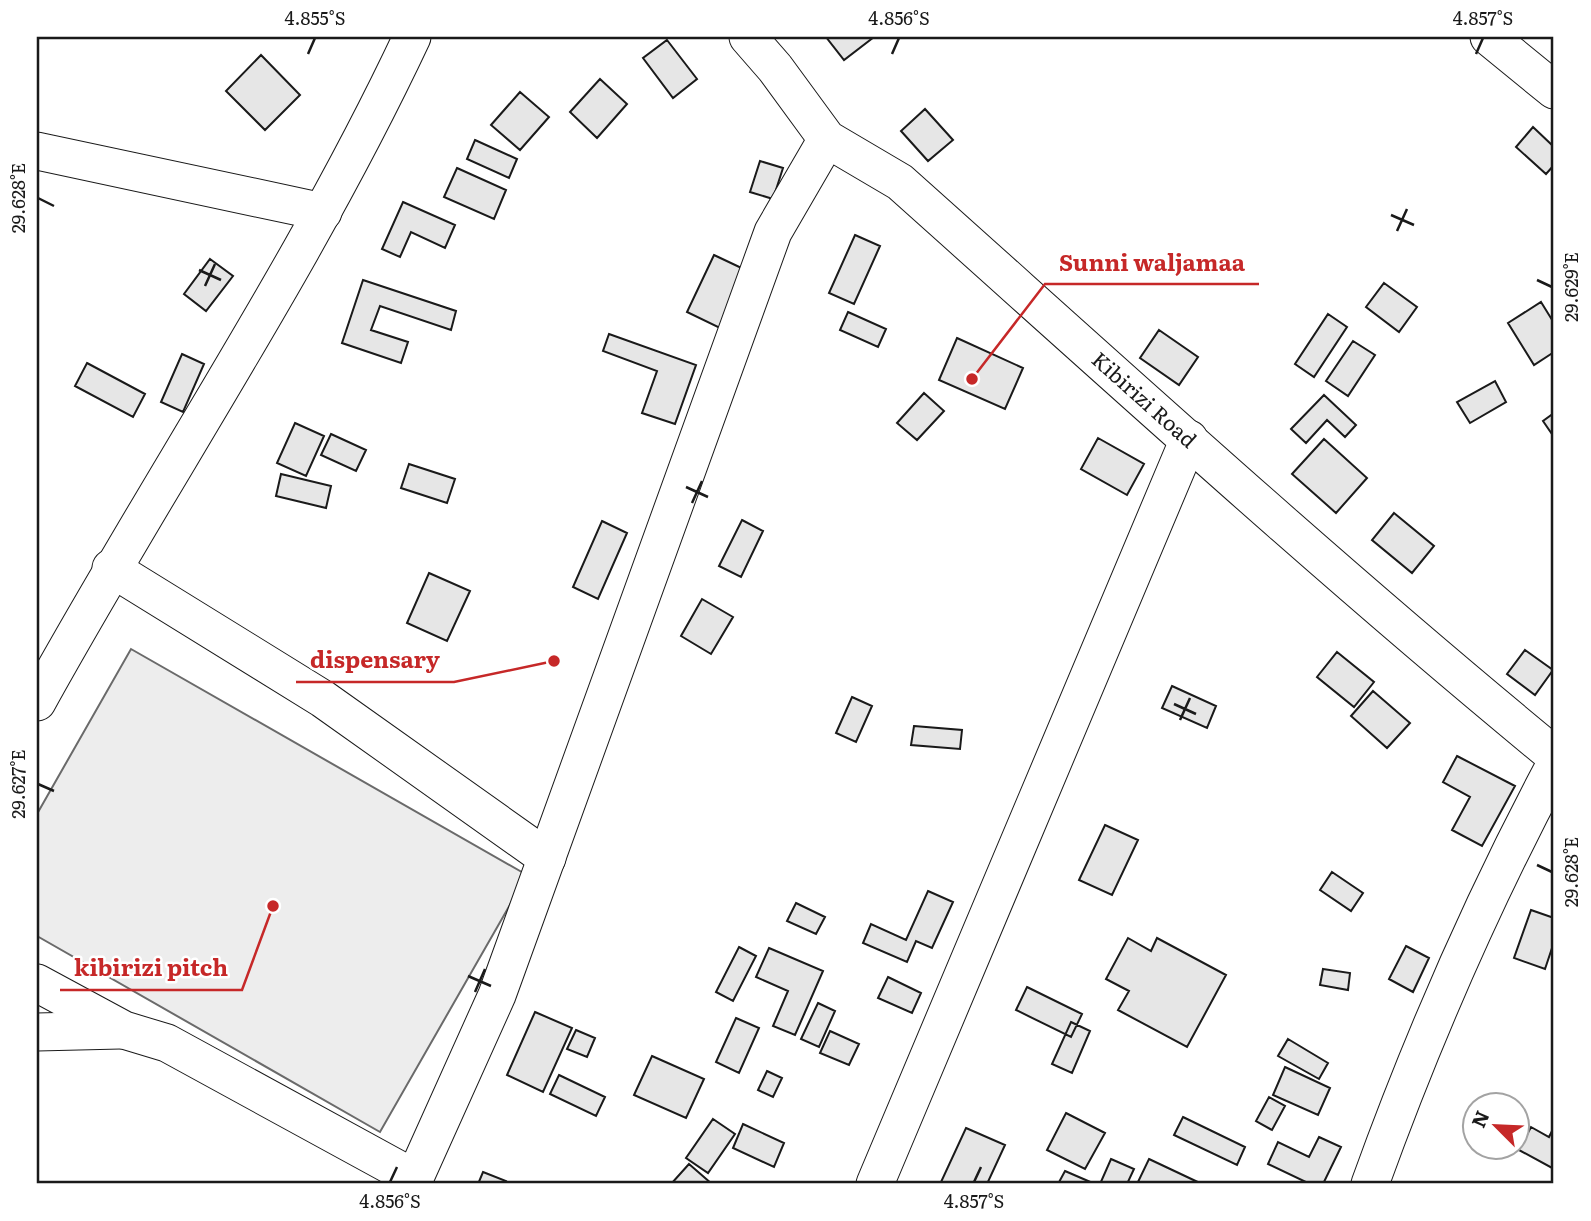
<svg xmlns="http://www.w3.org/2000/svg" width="1591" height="1221" font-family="Literata,serif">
<rect width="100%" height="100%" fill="#fff"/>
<path fill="#ededed" stroke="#6a6a6a" stroke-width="2" d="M 131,649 L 527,875 L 380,1132 L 37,936 L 37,814 Z"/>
<path fill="#e6e6e6" stroke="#1a1a1a" stroke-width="2" d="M 826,37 L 874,37 L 844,60 Z
M 667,40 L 697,79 L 673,98 L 643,58 Z
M 261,55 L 300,95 L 265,130 L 226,91 Z
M 600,79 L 627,104 L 597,138 L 570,112 Z
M 520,92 L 549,117 L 520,150 L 491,125 Z
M 925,109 L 953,140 L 928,161 L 901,131 Z
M 1533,127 L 1554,147 L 1554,165 L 1546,174 L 1516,147 Z
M 475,140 L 517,159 L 509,178 L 467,159 Z
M 760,161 L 783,168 L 773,199 L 750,192 Z
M 457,168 L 506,190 L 494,219 L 444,197 Z
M 403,202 L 455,225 L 445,248 L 411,232 L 400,257 L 382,249 Z
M 855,235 L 880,246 L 854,304 L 829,293 Z
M 714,255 L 750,272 L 722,329 L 687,312 Z
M 210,259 L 233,276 L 206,311 L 184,294 Z
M 363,280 L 456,311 L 451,330 L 380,306 L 371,330 L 408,342 L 401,363 L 342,343 Z
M 1384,283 L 1417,307 L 1399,332 L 1366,307 Z
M 1541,302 L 1554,323 L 1554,352 L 1534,365 L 1508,323 Z
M 848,312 L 886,329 L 878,347 L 840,330 Z
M 1328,314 L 1347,327 L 1314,377 L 1295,364 Z
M 1159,330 L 1198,357 L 1179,385 L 1140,358 Z
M 609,334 L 696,365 L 675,424 L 642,413 L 657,371 L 603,351 Z
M 957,338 L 1023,368 L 1005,409 L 939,380 Z
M 1353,341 L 1375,355 L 1348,396 L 1326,381 Z
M 182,354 L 204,364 L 183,412 L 161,402 Z
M 87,363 L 145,394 L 133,417 L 75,386 Z
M 1495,381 L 1506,402 L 1470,423 L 1457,402 Z
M 924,393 L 944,411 L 917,440 L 897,423 Z
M 1324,395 L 1356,425 L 1345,437 L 1327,420 L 1306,443 L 1291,429 Z
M 1554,413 L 1554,437 L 1543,421 Z
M 295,423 L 324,436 L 306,476 L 277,463 Z
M 331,434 L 366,450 L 356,471 L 321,455 Z
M 1098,438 L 1144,464 L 1127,495 L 1081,469 Z
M 1324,439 L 1367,478 L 1336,513 L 1292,474 Z
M 409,464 L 455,479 L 447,503 L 401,488 Z
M 281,474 L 331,486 L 326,508 L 276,496 Z
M 1394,513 L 1434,546 L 1412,573 L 1372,540 Z
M 742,520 L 763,531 L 741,577 L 719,566 Z
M 602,521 L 627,533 L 598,599 L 573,587 Z
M 429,573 L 470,591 L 447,641 L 407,623 Z
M 702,599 L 733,617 L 711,654 L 681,636 Z
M 1525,650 L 1553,670 L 1535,695 L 1507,674 Z
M 1337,652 L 1374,682 L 1354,707 L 1317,677 Z
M 1172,686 L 1216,706 L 1207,728 L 1162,708 Z
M 1373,691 L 1410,723 L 1387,748 L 1351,716 Z
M 852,697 L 872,706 L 856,742 L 836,733 Z
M 914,726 L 962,730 L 960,749 L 911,745 Z
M 1457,756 L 1515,786 L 1482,846 L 1452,830 L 1470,797 L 1443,782 Z
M 1105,825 L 1138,840 L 1112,895 L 1079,880 Z
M 1332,872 L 1363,893 L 1351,911 L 1320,890 Z
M 928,891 L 953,902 L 932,948 L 916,941 L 907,962 L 863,943 L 871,924 L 906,940 Z
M 796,903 L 825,917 L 816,934 L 787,921 Z
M 1531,910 L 1554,918 L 1554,942 L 1545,969 L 1514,958 Z
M 1128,938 L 1151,951 L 1157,938 L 1226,975 L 1187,1047 L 1118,1010 L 1129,991 L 1106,979 Z
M 1406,946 L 1429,958 L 1413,992 L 1389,979 Z
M 739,947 L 756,956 L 733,1001 L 716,992 Z
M 769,948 L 823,971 L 795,1035 L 773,1026 L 788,991 L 756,977 Z
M 1323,969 L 1350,973 L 1348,990 L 1320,985 Z
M 888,977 L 921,993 L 912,1013 L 878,998 Z
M 1027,987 L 1082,1014 L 1071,1037 L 1016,1010 Z
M 818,1003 L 835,1011 L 819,1047 L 801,1039 Z
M 535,1012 L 572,1028 L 543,1092 L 507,1075 Z
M 736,1018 L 759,1028 L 739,1073 L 716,1062 Z
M 1071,1022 L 1090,1031 L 1072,1073 L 1052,1064 Z
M 576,1030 L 595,1038 L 587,1057 L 567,1049 Z
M 830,1031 L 859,1044 L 849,1065 L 820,1053 Z
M 1288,1039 L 1328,1063 L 1319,1079 L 1278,1056 Z
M 652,1056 L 704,1079 L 686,1118 L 634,1095 Z
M 1285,1067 L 1330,1088 L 1318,1115 L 1273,1095 Z
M 767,1071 L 782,1078 L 773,1097 L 758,1090 Z
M 559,1075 L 605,1097 L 596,1116 L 550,1094 Z
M 1269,1097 L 1285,1106 L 1272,1130 L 1256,1121 Z
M 1066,1113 L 1105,1133 L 1085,1169 L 1047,1150 Z
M 1183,1117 L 1245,1147 L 1237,1165 L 1174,1135 Z
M 713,1119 L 735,1134 L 708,1173 L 686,1158 Z
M 743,1124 L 784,1143 L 774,1167 L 733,1148 Z
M 1531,1127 L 1549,1137 L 1554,1127 L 1554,1169 L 1519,1150 Z
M 966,1128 L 1005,1145 L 987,1184 L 941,1182 Z
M 1319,1137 L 1341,1147 L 1323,1184 L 1310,1184 L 1268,1164 L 1278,1142 L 1309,1157 Z
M 1111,1159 L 1134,1169 L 1127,1184 L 1100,1184 Z
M 1149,1159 L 1202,1184 L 1137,1184 Z
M 689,1164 L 712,1184 L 671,1184 Z
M 1065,1171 L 1095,1184 L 1058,1184 Z
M 483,1172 L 506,1181 L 505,1184 L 478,1184 Z"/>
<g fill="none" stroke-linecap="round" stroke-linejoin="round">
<defs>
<g id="minor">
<path id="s1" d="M 748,37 L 775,68 L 827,139 L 900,182 C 1116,375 1330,571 1554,755"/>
<path d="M 1489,37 L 1554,90"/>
<path d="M 37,151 L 323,212"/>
<path d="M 111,568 L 323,699 L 547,858"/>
<path d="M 37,702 C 160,479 304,267 412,37"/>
<path d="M 37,983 L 124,1030 L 167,1043 L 414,1178"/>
<path d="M 37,1032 L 120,1030"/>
<path d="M 412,1184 L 497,995 L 773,232 L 827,139"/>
<path d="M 875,1184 L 1189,439"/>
<path d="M 1370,1184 C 1422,1040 1482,902 1554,767"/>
</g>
</defs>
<use href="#minor" stroke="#1a1a1a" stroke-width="39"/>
<use href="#minor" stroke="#fff" stroke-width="37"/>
</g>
<path fill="none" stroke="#1a1a1a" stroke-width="2.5" d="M 308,54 L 315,38M 892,54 L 899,38M 1476,54 L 1483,38M 38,198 L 54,206M 1391,215 L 1414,225M 1397,231 L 1407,209M 199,270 L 221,280M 1537,280 L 1552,287M 205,286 L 215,264M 686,487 L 708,497M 692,503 L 702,481M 1174,704 L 1196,714M 1180,720 L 1190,698M 38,784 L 54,791M 1537,865 L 1552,872M 468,976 L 491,986M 475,992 L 485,969M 390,1182 L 397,1167M 974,1182 L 981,1167"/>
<g text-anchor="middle" stroke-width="5" stroke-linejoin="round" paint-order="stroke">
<g font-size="21" fill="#1a1a1a" stroke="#fff">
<text dy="7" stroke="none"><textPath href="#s1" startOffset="541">Kibirizi Road</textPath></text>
</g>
</g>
<path fill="none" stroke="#c62828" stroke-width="2.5" d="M972 379L1045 284H1259M554 661L454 682H296M273 906L242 990H60"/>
<g fill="#c62828" stroke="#fff" stroke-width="2.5">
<circle cx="972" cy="379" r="7"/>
<circle cx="554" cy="661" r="7"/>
<circle cx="273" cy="906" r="7"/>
</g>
<g font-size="23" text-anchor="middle" font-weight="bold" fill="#c62828" stroke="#fff" stroke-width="5" stroke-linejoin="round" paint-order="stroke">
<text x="1152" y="271">Sunni waljamaa</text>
<text x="375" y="668">dispensary</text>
<text x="151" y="976">kibirizi pitch</text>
</g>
<rect width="1591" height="1221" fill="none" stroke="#ffffff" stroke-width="77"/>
<g transform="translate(1496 1126) rotate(294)"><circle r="33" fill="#ffffff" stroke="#a3a3a3" stroke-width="2"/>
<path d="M0-5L12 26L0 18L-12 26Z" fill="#c62828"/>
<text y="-10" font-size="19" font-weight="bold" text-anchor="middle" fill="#1a1a1a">N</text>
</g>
<rect x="38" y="38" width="1514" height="1144" fill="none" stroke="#1a1a1a" stroke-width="2.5"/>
<g font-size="18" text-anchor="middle" fill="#1a1a1a">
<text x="315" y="25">4.855°S</text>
<text x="899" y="25">4.856°S</text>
<text x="1483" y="25">4.857°S</text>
<text transform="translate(19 198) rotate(-90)" y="6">29.628°E</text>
<text transform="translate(1572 287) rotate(-90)" y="6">29.629°E</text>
<text transform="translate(19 784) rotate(-90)" y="6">29.627°E</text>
<text transform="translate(1572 872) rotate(-90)" y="6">29.628°E</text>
<text x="390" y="1208">4.856°S</text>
<text x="974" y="1208">4.857°S</text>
</g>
</svg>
